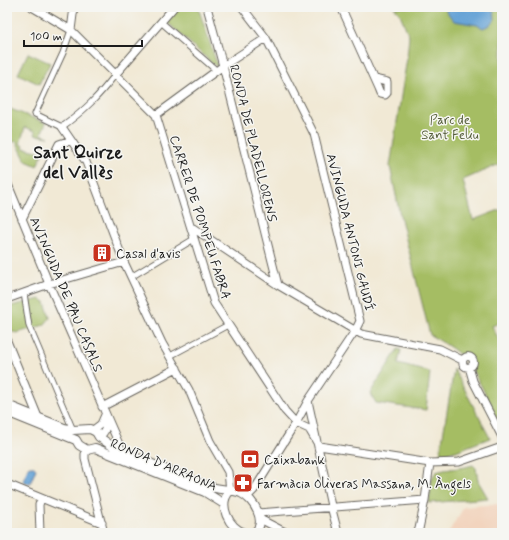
<svg xmlns="http://www.w3.org/2000/svg" width="509" height="540" font-family="Mynerve,sans-serif">
<rect width="100%" height="100%" fill="#f6f6f2"/>
<filter id="ink" filterUnits="userSpaceOnUse"><feTurbulence type="fractalNoise" baseFrequency=".025" numOctaves="2"/><feDisplacementMap in="SourceGraphic" scale="8" xChannelSelector="R" yChannelSelector="G"/><feConvolveMatrix kernelMatrix="1 2 1 2 8 2 1 2 1" color-interpolation-filters="sRGB"/></filter>
<filter id="wash" filterUnits="userSpaceOnUse"><feTurbulence type="fractalNoise" baseFrequency=".012" numOctaves="4" result="noise"/><feDisplacementMap in="SourceGraphic" scale="16" xChannelSelector="R" yChannelSelector="G"/><feGaussianBlur stdDeviation="0.9" result="paint"/><feColorMatrix in="noise" values="0 0 0 0 0 0 0 0 0 0 0 0 0 0 0 0 0 1.4 0 .05"/><feComposite in="paint" operator="in"/></filter>
<g filter="url(#wash)">
<rect width="100%" height="100%" fill="#f1e9d5"/>
<path fill="#f2d4be" d="M 497,504 L 502,509 L 502,533 L 448,533 L 464,507 Z"/>
<path fill="#a5bd63" stroke="#606c40" d="M 180,7 L 198,7 L 218,67 L 213,64 L 167,22 Z
M 394,7 L 502,7 L 502,163 L 463,180 L 473,220 L 502,209 L 502,322 L 492,326 L 502,346 L 502,429 C 491,407 476,369 459,354 C 450,346 440,341 430,335 L 400,215 L 390,166 L 407,58 L 409,36 L 400,14 Z
M 28,53 L 50,63 L 39,84 L 18,74 Z
M 8,108 L 46,123 L 41,134 L 49,137 L 35,135 L 35,131 L 25,127 L 20,144 L 24,145 L 23,148 L 43,152 L 37,166 L 26,161 L 16,141 L 7,145 L 7,133 L 12,131 L 7,120 Z
M 40,299 L 45,302 L 50,318 L 44,325 L 17,333 L 9,331 L 7,327 L 7,307 Z
M 398,349 L 401,350 L 398,364 L 430,372 L 426,410 L 376,403 L 370,393 Z
M 454,369 L 490,438 L 456,451 L 440,454 Z
M 473,465 L 476,468 L 478,481 L 488,498 L 429,503 L 432,478 L 436,472 C 448,468 461,469 473,465 Z"/>
<path fill="#64a1d5" stroke="#405e78" d="M 446,7 L 487,7 L 494,12 L 495,19 L 490,25 L 483,28 L 477,25 L 454,21 L 446,11 Z
M 29,466 L 33,466 L 36,469 L 30,484 L 23,481 Z"/>
</g>
<g filter="url(#ink)">
<g fill="none" stroke-linecap="round" stroke-linejoin="round">
<defs>
<path id="pedestrian" d="M 161,22 L 217,71
M 71,30 L 63,53 L 35,114 L 62,127 C 85,110 98,97 115,75
M 131,277 L 194,239
M 24,293 L 29,326 L 73,430
M 170,356 L 228,325"/>
<path id="minor" d="M 32,7 L 71,30 L 156,115 L 214,303 L 285,411 L 296,423 L 309,429 L 319,446 L 430,463 L 459,462 L 502,447
M 207,7 L 223,66 L 278,285
M 242,7 L 266,38 L 314,134 L 360,321 L 355,331 L 308,401 L 296,423 L 254,490 L 247,497
M 341,7 L 378,89 L 380,94 L 385,95 L 387,93 L 387,82 L 374,79
M 71,30 L 74,7
M 115,75 L 174,7
M 156,115 L 223,66 L 266,38
M 62,127 L 86,162 L 124,262 L 162,343 L 189,390 L 210,441 L 228,472 L 230,491
M 7,182 L 49,284 L 122,451
M 22,219 L 59,144 L 71,140
M 191,228 L 193,228 L 278,285 L 361,334 L 440,349 L 462,360
M 7,299 L 49,284 L 124,262
M 7,341 L 38,417
M462.5 362a5.5 5.5 0 1 1 11 0a5.5 5.5 0 1 1-11 0Z
M 469,367 L 473,381 L 502,437
M 308,401 L 331,506 L 338,533
M 102,407 L 177,368
M 93,430 L 101,424 L 105,415
M 99,437 C 105,433 107,427 106,420
M 87,450 L 85,454 L 85,459 L 104,533
M 7,484 L 102,523
M 258,513 L 425,500
M 260,519 L 287,533
M 40,533 L 39,505 L 41,498
M 417,533 L 419,529 L 425,500 L 430,463"/>
<path id="tertiary" d="M 7,405 L 64,428 L 73,430 L 90,429 L 96,432 L 99,437 L 112,446 L 125,453 C 153,464 180,476 208,486 C 218,490 231,489 241,493 C 254,499 268,523 254,533
M 7,412 L 76,440 L 79,445 L 87,450 L 95,448 L 205,492 L 224,504
M 230,491 C 217,504 229,529 245,533"/>
</defs>
<use href="#pedestrian" stroke="#67645d" stroke-width="7"/>
<use href="#minor" stroke="#67645d" stroke-width="9"/>
<use href="#tertiary" stroke="#67645d" stroke-width="10"/>
<use href="#pedestrian" stroke="#fff" stroke-width="5"/>
<use href="#minor" stroke="#fff" stroke-width="7"/>
<use href="#tertiary" stroke="#fff" stroke-width="8"/>
</g>
</g>
<defs>
<symbol id="building-square" viewBox="-11 -11 22 22"><rect x="-9" y="-9" width="18" height="18" rx="4" fill="#c8321e" stroke="#f6f6f2"/><path d="M-4-6H4V6H1V3H-1V6H-4ZM-2.5-4.3h1.7v1.8h-1.7ZM.8-4.3h1.7v1.8H.8ZM-2.5-1h1.7V.8h-1.7ZM.8-1h1.7V.8H.8Z" fill="#fff"/></symbol>
<symbol id="bank-square" viewBox="-11 -11 22 22"><rect x="-9" y="-9" width="18" height="18" rx="4" fill="#c8321e" stroke="#f6f6f2"/><path d="M-6-4H6V4H-6ZM0-2.3a2.3 2.3 0 1 0 0 4.6a2.3 2.3 0 1 0 0-4.6Z" fill="#fff"/></symbol>
<symbol id="pharmacy-square" viewBox="-11 -11 22 22"><rect x="-9" y="-9" width="18" height="18" rx="4" fill="#c8321e" stroke="#f6f6f2"/><path d="M-2-6h4v4h4v4h-4v4h-4v-4h-4v-4h4Z" fill="#fff"/></symbol>
</defs>
<g fill-rule="evenodd">
<use href="#building-square" x="91" y="242" width="22" height="22"/>
<use href="#bank-square" x="239" y="448" width="22" height="22"/>
<use href="#pharmacy-square" x="232" y="472" width="22" height="22"/>
</g>
<g text-anchor="middle" stroke-width="3" stroke-linejoin="round" paint-order="stroke">
<g font-size="13" fill="#535c38" stroke="#f6f6f2">
<text x="450" y="124">Parc de<tspan x="450" dy="15">Sant Feliu</tspan></text>
</g>
<g font-size="13" fill="#1c1c1c" stroke="#f6f6f2">
<text transform="translate(254 143) rotate(76)" y="5">RONDA DE PLADELLORENS</text>
<text transform="translate(201 217) rotate(72)" y="5">CARRER DE POMPEU FABRA</text>
<text transform="translate(351 232) rotate(76)" y="5">AVINGUDA ANTONI GAUDÍ</text>
<text transform="translate(67 294) rotate(67)" y="5">AVINGUDA DE PAU CASALS</text>
<text transform="translate(164 464) rotate(23)" y="5">RONDA D'ARRAONA</text>
</g>
<g font-size="13" fill="#1c1c1c" stroke="#f6f6f2" text-anchor="start">
<text x="116" y="258">Casal d'avis</text>
<text x="264" y="464">Caixabank</text>
<text x="257" y="488">Farmàcia Oliveras Massana, M. Àngels</text>
</g>
<g font-size="17" font-weight="bold" fill="#1c1c1c" stroke="#f6f6f2">
<text x="78" y="158">Sant Quirze<tspan x="78" dy="20">del Vallès</tspan></text>
</g>
</g>
<rect width="509" height="540" fill="none" stroke="#f6f6f2" stroke-width="24"/>
<path d="M24 40v6h118v-6" fill="none" stroke="#1c1c1c" stroke-width="2"/>
<text x="30" y="40" font-size="12" fill="#1c1c1c" stroke="#f6f6f2" stroke-width="3" paint-order="stroke">100 m</text>
</svg>
